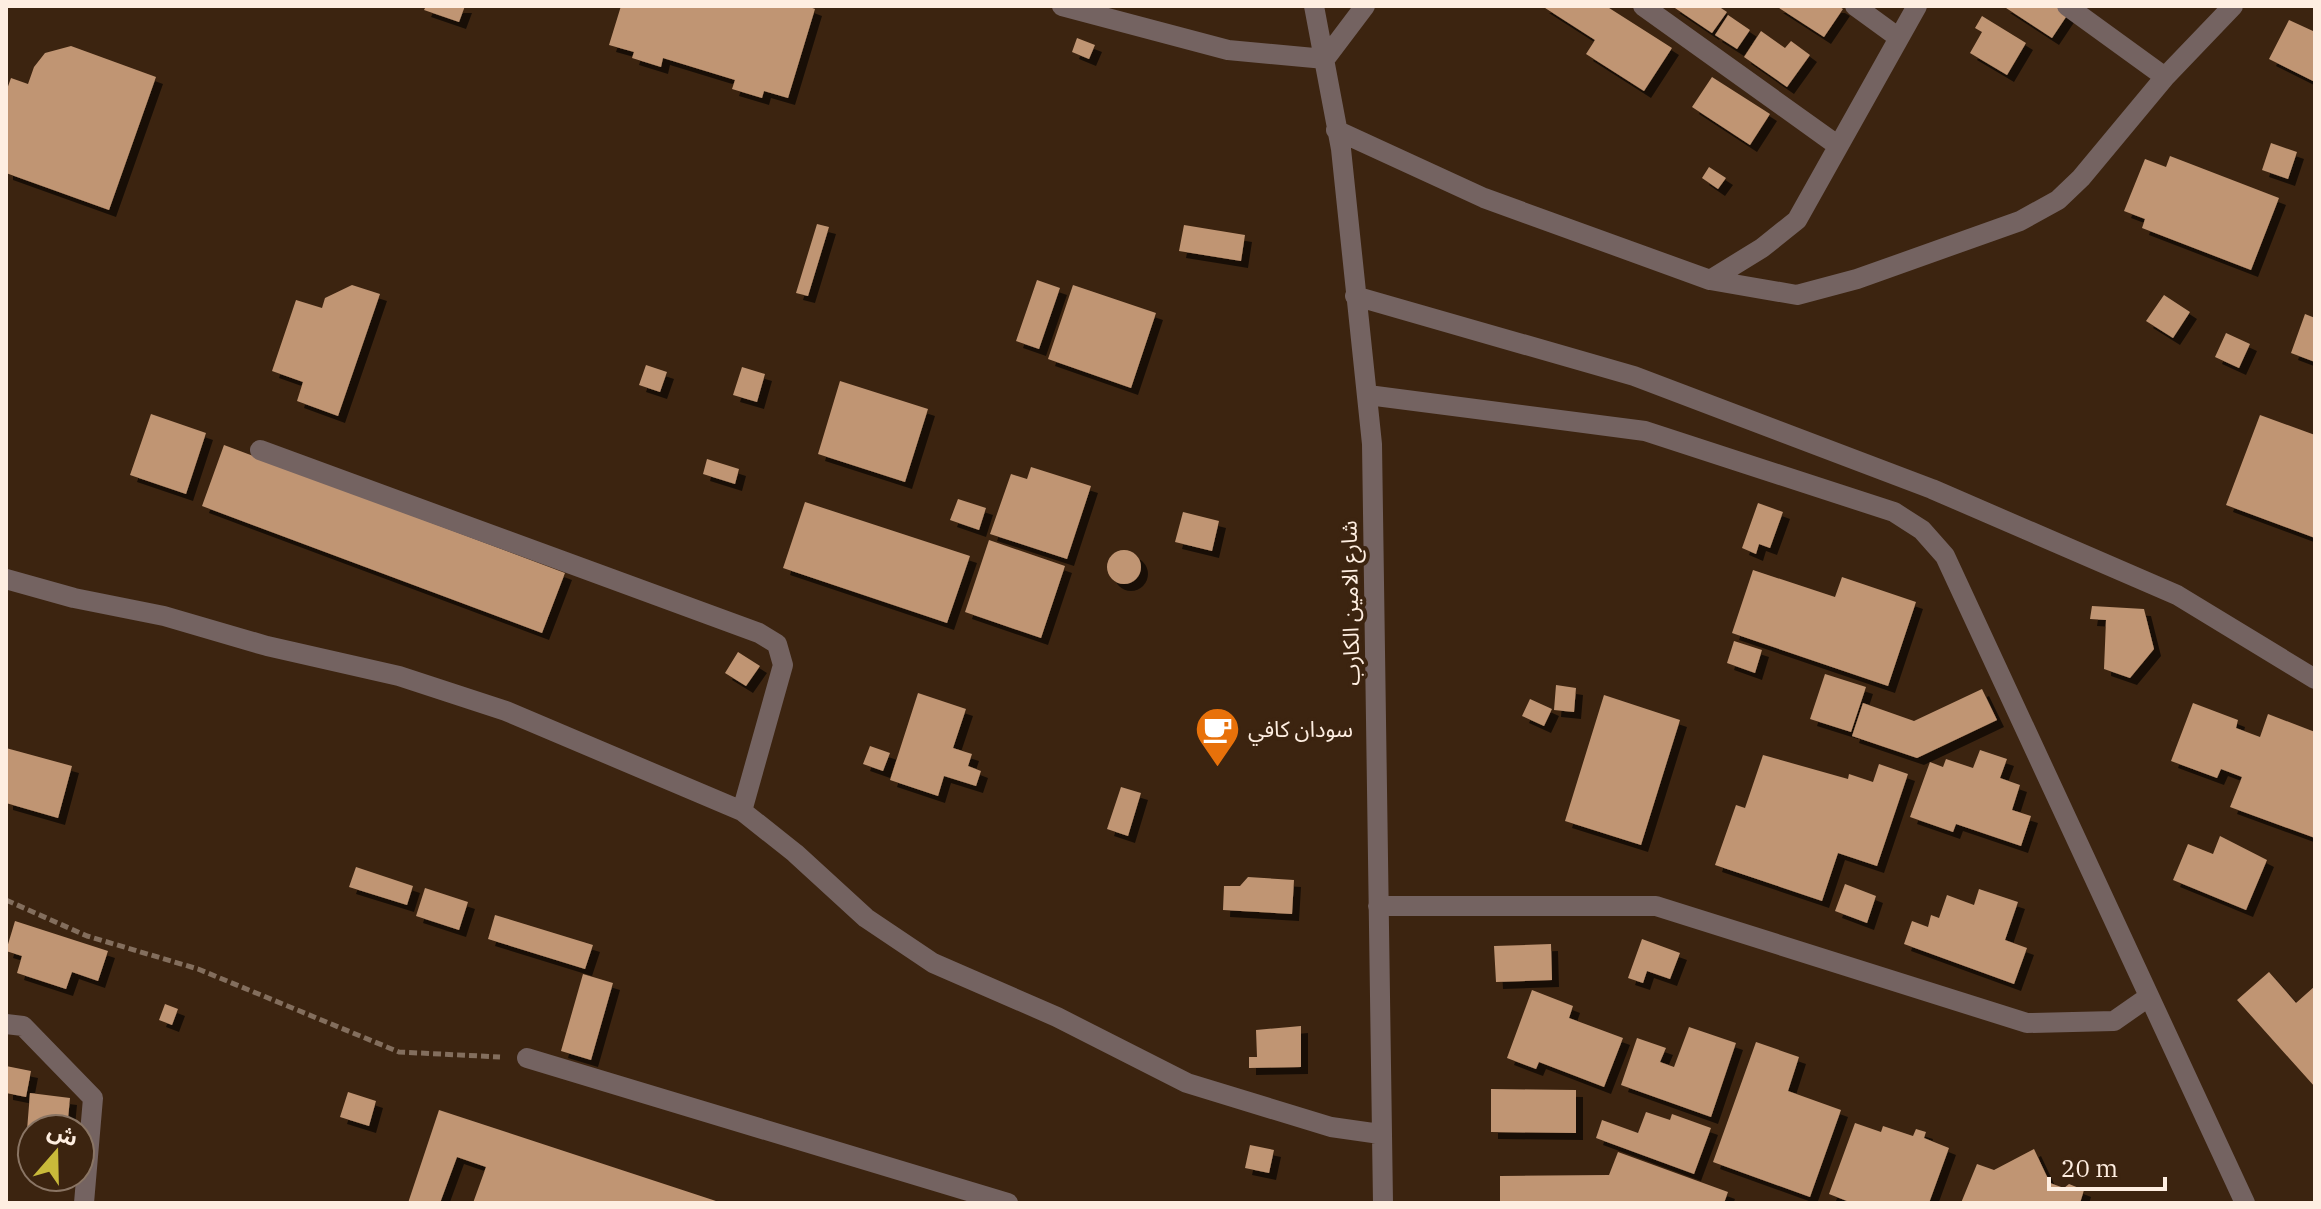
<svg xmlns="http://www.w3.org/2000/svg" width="2321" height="1209" font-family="'IBM Plex Serif','Noto Sans Arabic',serif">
<defs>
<filter id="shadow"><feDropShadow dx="7" dy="7" stdDeviation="0" flood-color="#0009"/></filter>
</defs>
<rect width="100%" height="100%" fill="#3c2410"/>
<path fill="#c09573" filter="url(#shadow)" d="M 426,6 L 465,6 L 459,22 L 424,10 Z
M 621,6 L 807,6 L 815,9 L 788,98 L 764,91 L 762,98 L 732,89 L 735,80 L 663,58 L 661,67 L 632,58 L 634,52 L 609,45 Z
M 1542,6 L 1606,6 L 1672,48 L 1644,91 L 1586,54 L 1595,40 Z
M 1672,6 L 1718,6 L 1727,12 L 1712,33 Z
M 1776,6 L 1838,6 L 1843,9 L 1824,37 Z
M 2003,6 L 2063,6 L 2070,11 L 2052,38 Z
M 1728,15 L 1750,30 L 1737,49 L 1715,35 Z
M 1982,16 L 2026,43 L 2007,75 L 1970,53 L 1982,32 L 1975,28 Z
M 2289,20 L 2313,31 L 2315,27 L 2315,82 L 2269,59 Z
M 1761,31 L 1785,48 L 1791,41 L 1810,55 L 1787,87 L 1744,57 Z
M 1077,38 L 1095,45 L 1089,59 L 1072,52 Z
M 71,46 L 156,77 L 109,210 L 6,173 L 6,92 L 11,78 L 28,84 L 34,67 L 45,53 Z
M 1712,77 L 1770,114 L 1750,145 L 1692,107 Z
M 2271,143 L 2297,152 L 2288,179 L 2262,170 Z
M 2170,156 L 2279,198 L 2251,270 L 2142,228 L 2145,219 L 2124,211 L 2145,159 L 2166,167 Z
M 1709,167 L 1726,178 L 1718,189 L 1702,178 Z
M 817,224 L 829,227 L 808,296 L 796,293 Z
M 1184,225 L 1245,235 L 1241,261 L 1179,251 Z
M 1037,280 L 1060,288 L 1039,349 L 1016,341 Z
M 352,285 L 380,294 L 338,416 L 297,401 L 303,382 L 272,371 L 296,300 L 322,308 L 325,298 Z
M 1073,285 L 1156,313 L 1131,388 L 1048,359 Z
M 2164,295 L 2190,312 L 2173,338 L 2146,321 Z
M 2305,314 L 2315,318 L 2315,362 L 2291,353 Z
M 2226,333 L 2250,344 L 2239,368 L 2215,357 Z
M 646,365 L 667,372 L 660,392 L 639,385 Z
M 742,367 L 765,374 L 757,402 L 733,395 Z
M 840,381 L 928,409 L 905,482 L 818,454 Z
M 151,414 L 206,433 L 186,494 L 130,475 Z
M 2260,415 L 2315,435 L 2315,538 L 2226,505 Z
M 224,445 L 565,573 L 542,633 L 202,506 Z
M 707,459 L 739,469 L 735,484 L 703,474 Z
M 1031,467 L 1091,486 L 1067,559 L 990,534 L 1011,474 L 1027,479 Z
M 958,499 L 986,508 L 979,530 L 950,520 Z
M 805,502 L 970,556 L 947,623 L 783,568 Z
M 1758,503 L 1783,512 L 1770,548 L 1759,544 L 1756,554 L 1742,548 Z
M 1183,512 L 1219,521 L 1212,551 L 1175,542 Z
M 989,540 L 1065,566 L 1041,638 L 965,612 Z
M1107 567a17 17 0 1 1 34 0a17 17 0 1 1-34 0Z
M 1753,570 L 1835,597 L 1842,577 L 1916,602 L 1888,686 L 1732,633 Z
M 2092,606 L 2144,609 L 2154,649 L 2130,678 L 2104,669 L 2106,620 L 2090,619 Z
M 1734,641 L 1762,650 L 1755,673 L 1727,663 Z
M 738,652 L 760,666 L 746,686 L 725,673 Z
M 1825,674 L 1866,687 L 1851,732 L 1810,719 Z
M 1556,685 L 1576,688 L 1574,712 L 1554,710 Z
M 1982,689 L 1997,720 L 1917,758 L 1852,736 L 1863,703 L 1914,721 Z
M 918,693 L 966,709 L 953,748 L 972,754 L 968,766 L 981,771 L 976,786 L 944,776 L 938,796 L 890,780 Z
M 1604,695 L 1680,720 L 1641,845 L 1565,821 Z
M 1530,699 L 1552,709 L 1544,726 L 1522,716 Z
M 2193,703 L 2238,720 L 2236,728 L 2260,737 L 2268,714 L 2315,732 L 2315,838 L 2230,807 L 2242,777 L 2221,769 L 2217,778 L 2171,761 Z
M 870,746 L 890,753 L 883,771 L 863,764 Z
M 6,748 L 72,766 L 58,818 L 6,803 Z
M 1980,750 L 2007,759 L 2000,778 L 2020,785 L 2012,810 L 2031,816 L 2021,846 L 1956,824 L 1953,832 L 1910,817 L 1930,762 L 1943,767 L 1946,759 L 1973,768 Z
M 1763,755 L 1848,779 L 1849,774 L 1873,782 L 1879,764 L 1908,774 L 1877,866 L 1838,853 L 1822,901 L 1715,865 L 1736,805 L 1745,808 Z
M 1121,787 L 1141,793 L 1128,836 L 1107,829 Z
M 2220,836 L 2267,860 L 2246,910 L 2173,880 L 2188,844 L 2213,854 Z
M 356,867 L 413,886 L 407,905 L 349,887 Z
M 1248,877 L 1294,880 L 1292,914 L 1223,910 L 1224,886 L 1240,886 Z
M 1845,884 L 1876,896 L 1867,923 L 1835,911 Z
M 425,888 L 468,902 L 459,930 L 416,916 Z
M 1979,889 L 2018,902 L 2005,940 L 2027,948 L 2014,984 L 1904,944 L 1912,921 L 1928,927 L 1931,915 L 1939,918 L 1947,895 L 1974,905 Z
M 495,915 L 593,945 L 585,969 L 488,939 Z
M 15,921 L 108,951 L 98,981 L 72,972 L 66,989 L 17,973 L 22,956 L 6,951 Z
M 1642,939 L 1680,953 L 1670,979 L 1647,971 L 1643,983 L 1628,978 Z
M 1551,944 L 1552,980 L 1496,982 L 1494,946 Z
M 2269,972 L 2296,1003 L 2315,986 L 2315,1087 L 2237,1000 Z
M 583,974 L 613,983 L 591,1060 L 561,1051 Z
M 1532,990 L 1573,1006 L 1569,1018 L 1623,1038 L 1604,1087 L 1539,1062 L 1536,1069 L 1507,1058 Z
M 165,1004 L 178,1009 L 172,1025 L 159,1020 Z
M 1301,1026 L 1301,1067 L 1249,1068 L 1249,1057 L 1257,1057 L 1256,1030 Z
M 1689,1027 L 1736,1043 L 1711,1117 L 1621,1085 L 1637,1038 L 1666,1048 L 1660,1062 L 1674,1067 Z
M 1756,1042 L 1799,1057 L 1788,1091 L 1841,1110 L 1810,1197 L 1713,1162 Z
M 6,1066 L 31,1071 L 26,1097 L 6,1093 Z
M 1491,1089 L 1576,1090 L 1576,1133 L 1491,1132 Z
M 348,1092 L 376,1101 L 369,1126 L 340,1117 Z
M 30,1093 L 70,1098 L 67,1129 L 27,1130 Z
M 439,1110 L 719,1202 L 719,1203 L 473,1203 L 486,1167 L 457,1157 L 440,1203 L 408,1203 Z
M 1646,1112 L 1670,1120 L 1672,1114 L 1711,1128 L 1694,1174 L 1596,1138 L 1602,1120 L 1638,1133 Z
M 1855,1123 L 1881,1132 L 1883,1126 L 1913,1136 L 1916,1129 L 1926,1132 L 1924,1138 L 1949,1148 L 1929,1203 L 1852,1203 L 1829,1194 Z
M 1250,1145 L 1274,1150 L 1269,1173 L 1245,1168 Z
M 2034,1149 L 2050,1183 L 2064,1188 L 2069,1184 L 2084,1190 L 2080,1203 L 1961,1203 L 1977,1164 L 1994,1170 Z
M 1618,1152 L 1728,1192 L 1724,1203 L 1500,1203 L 1500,1176 L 1609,1175 Z"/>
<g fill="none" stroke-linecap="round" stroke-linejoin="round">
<path stroke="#836e5d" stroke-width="5" stroke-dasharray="8 4" stroke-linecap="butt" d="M 6,900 L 87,936 L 198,969 L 399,1052 L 500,1057"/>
<path stroke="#746361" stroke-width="20" d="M 1062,6 L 1228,50 L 1325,59 L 1365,6
M 1314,6 L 1341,149 L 1372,444 L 1383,1203
M 1643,6 L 1837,145
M 1855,6 L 1899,38
M 2067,6 L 2165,77
M 1336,130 L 1484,198 L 1710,280 L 1762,248 L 1797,220 L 1917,6
M 1710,280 L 1797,295 L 1857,279 L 2020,221 L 2058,200 L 2081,178 L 2165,77 L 2233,6
M 1355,296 L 1634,376 L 1932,489 L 2177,595 L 2315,679
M 1368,395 L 1645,431 L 1894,512 L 1922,530 L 1945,556 L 2245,1203
M 260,450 L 759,633 L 777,644 L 783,665 L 742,811
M 6,579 L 74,598 L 164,616 L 267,646 L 399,676 L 506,711 L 742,811 L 795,853 L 866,918 L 933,963 L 1057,1017 L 1187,1083 L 1331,1127 L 1380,1134
M 1378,906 L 1656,906 L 2027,1023 L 2114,1021 L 2147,998
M 6,1024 L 23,1026 L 93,1098 L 84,1203
M 527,1058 L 1008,1203"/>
</g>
<defs>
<symbol id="cafe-pin" viewBox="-11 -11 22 30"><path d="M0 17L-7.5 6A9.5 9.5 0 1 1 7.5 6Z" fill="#e8710a" stroke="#3c2410"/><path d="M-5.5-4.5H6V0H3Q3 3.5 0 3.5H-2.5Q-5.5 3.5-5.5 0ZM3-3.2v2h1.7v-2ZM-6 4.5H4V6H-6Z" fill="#fff"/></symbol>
</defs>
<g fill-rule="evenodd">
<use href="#cafe-pin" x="1192" y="704" width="51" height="69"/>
</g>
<g text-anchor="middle" stroke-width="8" stroke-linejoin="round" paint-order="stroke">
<g font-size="22" fill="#feeee1" stroke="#3c2410">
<text transform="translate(1350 603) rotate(-91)" y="8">شارع الامين الكارب</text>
</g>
<g font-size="22" fill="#feeee1" stroke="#3c2410" text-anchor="start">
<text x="1248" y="737">سودان كافي</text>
</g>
</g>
<rect width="2321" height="1209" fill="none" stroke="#feeee1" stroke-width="16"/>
<g transform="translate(56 1153) rotate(20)"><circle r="38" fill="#3c2410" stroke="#8a7564" stroke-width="2"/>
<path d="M0-6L14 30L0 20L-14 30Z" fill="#c9ba3a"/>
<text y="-12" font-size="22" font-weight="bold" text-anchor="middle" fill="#feeee1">ش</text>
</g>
<path d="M2049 1177v12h116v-12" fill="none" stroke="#feeee1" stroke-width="4"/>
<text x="2061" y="1177" font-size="24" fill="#feeee1" stroke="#3c2410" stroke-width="6" paint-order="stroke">20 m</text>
</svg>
